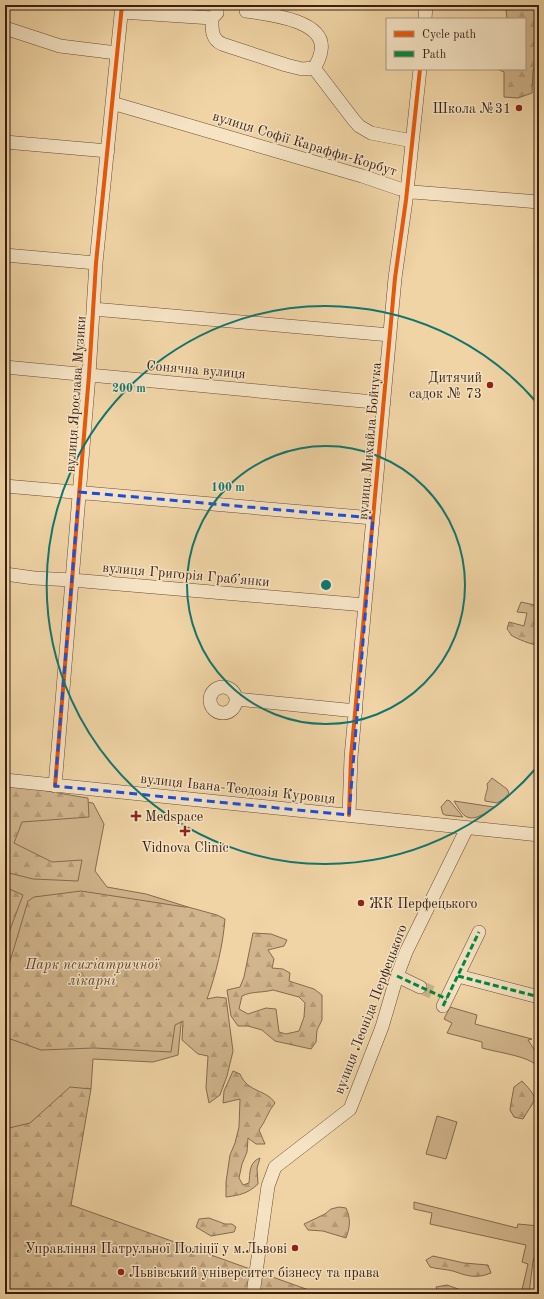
<svg xmlns="http://www.w3.org/2000/svg" width="544" height="1299" font-family="'Old Standard TT',serif">
<defs>
<pattern id="forest-firs" width="22" height="20" patternUnits="userSpaceOnUse"><rect width="22" height="20" fill="#d1b58c"/><path d="M5 1l3.5 6h-7zM16 11l3.5 6h-7z" fill="#b49b78"/></pattern>
</defs>
<rect width="100%" height="100%" fill="#f0d4a5"/>
<filter id="stains"><feTurbulence type="fractalNoise" baseFrequency=".005" numOctaves="4"/><feColorMatrix values="0 0 0 0 .2 0 0 0 0 .09 0 0 0 0 .02 0 0 0 .5 -.17"/></filter>
<radialGradient id="worn" r=".72"><stop offset=".6" stop-color="#630" stop-opacity="0"/><stop offset="1" stop-color="#630" stop-opacity=".3"/></radialGradient>
<path fill="#d1b58c" stroke="#866a50" d="M 492,778 L 507,789 L 509,793 L 505,798 L 497,803 L 485,801 C 484,795 489,790 487,784 Z
M 5,793 L 93,803 L 104,824 L 95,871 L 107,887 L 146,894 L 188,907 L 189,943 L 178,1055 L 153,1062 L 93,1059 L 91,1089 L 86,1088 L 5,1294 Z
M 447,800 L 450,801 L 463,817 L 445,815 L 443,814 L 441,807 Z
M 454,801 L 494,807 C 487,812 475,821 467,817 C 462,815 457,806 454,801 Z
M 450,1007 L 477,1015 L 475,1024 L 532,1039 L 528,1040 L 539,1057 L 539,1072 C 538,1068 536,1064 532,1062 C 520,1055 496,1052 482,1048 L 482,1042 L 447,1033 L 452,1023 L 444,1019 Z
M 437,1116 L 457,1122 L 446,1159 L 426,1154 Z
M 414,1202 L 517,1228 L 518,1224 L 539,1226 L 539,1243 L 533,1261 L 529,1294 L 521,1294 L 528,1264 L 522,1262 L 526,1245 L 430,1224 L 432,1213 L 414,1209 Z"/>
<path fill="url(#forest-firs)" stroke="#866a50" fill-rule="evenodd" d="M 502,5 L 516,5 L 539,11 L 539,62 L 536,63 L 533,71 L 532,93 L 518,98 L 504,97 L 504,72 L 497,69 L 525,69 L 525,19 L 507,19 L 506,10 Z
M 521,602 L 539,606 L 539,645 C 534,646 515,638 511,635 C 510,633 509,631 507,629 L 509,622 L 524,626 L 527,613 L 517,612 Z
M 5,785 C 33,787 60,794 88,798 L 89,817 L 22,822 L 14,843 L 52,862 L 82,860 L 78,881 L 33,879 L 5,872 Z
M 5,887 L 23,895 L 8,935 L 5,954 Z
M 81,891 L 185,907 L 188,907 L 217,915 L 225,919 C 223,945 216,974 207,999 L 217,997 L 226,998 L 233,1051 L 227,1076 L 220,1095 L 209,1103 L 206,1088 L 208,1056 L 198,1054 L 182,1040 L 183,1021 L 175,1025 L 171,1052 L 94,1048 L 41,1050 L 5,1037 L 5,978 L 28,901 L 34,897 Z
M 253,933 L 271,934 L 287,940 L 284,946 L 268,950 L 274,959 L 272,968 L 283,969 L 290,973 L 289,981 L 314,989 L 322,995 L 322,1020 L 317,1030 L 316,1042 L 311,1049 L 275,1041 L 262,1030 L 248,1026 L 238,1026 L 231,1016 L 227,990 L 240,987 L 244,977 ZM 273,990 L 299,997 L 305,1003 L 304,1017 L 299,1031 L 286,1034 L 279,1032 L 276,1009 L 266,1008 L 248,1014 L 239,1009 L 242,996 C 252,991 262,993 273,990 Z
M 233,1071 L 240,1074 C 248,1093 266,1089 275,1103 C 268,1111 266,1121 259,1130 L 265,1144 L 256,1144 L 248,1138 L 247,1152 L 242,1164 L 239,1178 L 243,1185 L 249,1183 C 250,1173 249,1162 260,1158 L 257,1168 L 258,1184 C 247,1194 240,1195 226,1197 L 226,1182 L 230,1155 L 235,1143 L 239,1127 L 240,1099 L 223,1103 L 224,1091 Z
M 522,1081 C 541,1101 535,1098 523,1119 L 514,1117 L 510,1110 L 511,1103 L 514,1087 Z
M 70,1087 L 91,1089 L 71,1205 L 320,1294 L 5,1294 L 5,1129 L 30,1123 Z
M 339,1207 L 346,1208 C 351,1218 350,1228 346,1238 L 323,1231 L 308,1230 L 304,1224 L 325,1214 L 331,1209 Z
M 209,1218 L 225,1224 L 232,1224 L 236,1227 L 234,1232 L 211,1236 L 196,1227 L 199,1219 Z
M 433,1256 L 464,1263 L 488,1265 L 491,1273 C 476,1279 467,1276 453,1271 C 445,1269 437,1269 430,1267 L 426,1260 Z
M 447,1285 L 472,1294 L 452,1294 L 437,1290 L 436,1287 Z"/>
<g fill="none" stroke-linecap="round" stroke-linejoin="round">
<path stroke="#ccb088" stroke-width="13" stroke-dasharray="13 6" stroke-linecap="butt" d="M 420,987 L 436,994"/>
<defs>
<path id="minor" d="M 246,11 C 267,14 327,20 321,51 C 320,58 318,62 314,68 L 353,119 L 359,126 L 371,133 L 412,141
M 121,12 L 212,18
M 217,13 L 212,18 C 212,29 211,39 222,44 L 286,65 L 302,69 L 314,68
M 425,19 L 426,5
M 5,28 L 60,46 L 117,53
M 112,103 L 362,176 L 400,189 L 413,192 L 539,202
M 5,142 L 108,151
M 5,255 L 96,263
M 93,309 L 390,335
M 5,367 L 384,403
M 5,486 L 373,518
M 5,574 L 34,578 L 72,580 L 365,605
M210 700a13 13 0 1 1 26 0a13 13 0 1 1-26 0Z
M 236,699 L 356,711
M 5,780 L 539,835
M 55,786 L 89,375 L 96,263 L 122,5
M 349,815 L 351,757 L 395,278 L 406,200 L 420,69
M 397,976 L 420,987
M 458,976 L 539,997
M 443,1006 L 479,932
M 253,1294 L 268,1186 L 275,1167 L 350,1109 L 382,1027 L 397,976 L 406,952 L 467,828"/>
</defs>
<use href="#minor" stroke="#684c38" stroke-width="14"/>
<use href="#minor" stroke="#f5e3c4" stroke-width="13"/>
<path stroke="#00873e" stroke-width="3" stroke-dasharray="6 3" stroke-linecap="butt" d="M 397,976 L 447,999
M 458,976 L 539,997
M 443,1006 L 479,932"/>
<defs>
<path id="cycleway" d="M 55,786 L 89,375 L 96,263 L 122,5
M 349,815 L 351,757 L 395,278 L 406,200 L 420,69"/>
</defs>
<use href="#cycleway" stroke="#f5e3c4" stroke-width="6"/>
<use href="#cycleway" stroke="#e8590c" stroke-width="4"/>
</g>
<path fill="none" stroke="#1d4ed8" stroke-width="3" stroke-dasharray="8 5" stroke-linejoin="round" d="M 79,492 L 373,518 L 349,815 L 55,786 Z"/>
<g fill="none" stroke="#0f766e" stroke-width="2">
<circle cx="326" cy="585" r="139"/>
<path d="M538 766A279 279 0 1 1 538 404"/>
</g>
<g fill="#8f2418" stroke="#f5e3c4" stroke-width="1.5">
<circle cx="519" cy="108" r="4"/>
<circle cx="490" cy="385" r="4"/>
<path d="M134 810h4v4h4v4h-4v4h-4v-4h-4v-4h4z"/>
<path d="M183 825h4v4h4v4h-4v4h-4v-4h-4v-4h4z"/>
<circle cx="361" cy="903" r="4"/>
<circle cx="295" cy="1248" r="4"/>
<circle cx="121" cy="1272" r="4"/>
</g>
<g text-anchor="middle" stroke-width="3" stroke-linejoin="round" paint-order="stroke">
<g font-size="14" fill="#3a1f13" stroke="#f5e3c4" text-anchor="end">
<text x="511" y="113">Школа №31</text>
<text x="482" y="382">Дитячий<tspan x="482" dy="16">садок № 73</tspan></text>
<text x="145" y="821" text-anchor="start">Medspace</text>
<text x="185" y="852" text-anchor="middle">Vidnova Clinic</text>
<text x="369" y="908" text-anchor="start">ЖК Перфецького</text>
<text x="287" y="1253">Управління Патрульної Поліції у м.Львові</text>
<text x="129" y="1277" text-anchor="start">Львівський університет бізнесу та права</text>
</g>
<g font-size="14" fill="#3a1f13" stroke="#f5e3c4">
<text transform="translate(305 143) rotate(17)" y="5">вулиця Софії Караффи-Корбут</text>
<text transform="translate(196 369) rotate(5)" y="5">Сонячна вулиця</text>
<text transform="translate(75 394) rotate(-86)" y="5">вулиця Ярослава Музики</text>
<text transform="translate(369 441) rotate(-85)" y="5">вулиця Михайла Бойчука</text>
<text transform="translate(186 574) rotate(5)" y="5">вулиця Григорія Грабʼянки</text>
<text transform="translate(238 788) rotate(6)" y="5">вулиця Івана-Теодозія Куровця</text>
<text transform="translate(370 1009) rotate(-69)" y="5">вулиця Леоніда Перфецького</text>
</g>
<g font-size="14" font-style="italic" fill="#604431" stroke="#f5e3c4">
<text x="92" y="969">Парк психіатричної<tspan x="92" dy="16">лікарні</tspan></text>
</g>
</g>
<circle cx="326" cy="585" r="6" fill="#0f766e" stroke="#f5e3c4" stroke-width="2"/>
<g font-size="12" text-anchor="middle" font-weight="bold" fill="#0f766e" stroke="#f5e3c4" stroke-width="3" stroke-linejoin="round" paint-order="stroke">
<text x="129" y="392">200 m</text>
<text x="228" y="491">100 m</text>
</g>
<rect width="544" height="1299" fill="none" stroke="#f0d4a5" stroke-width="20"/>
<rect x="6" y="6" width="532" height="1287" fill="none" stroke="#3a1f13" stroke-width="2"/>
<rect x="10" y="10" width="524" height="1279" fill="none" stroke="#3a1f13"/>
<rect x="386" y="18" width="140" height="52" fill="#f5e3c4" stroke="#aa957d"/>
<rect x="394" y="31" width="20" height="6" fill="#e8590c" stroke="#aa957d"/>
<text x="422" y="38" font-size="12" fill="#3a1f13">Cycle path</text>
<rect x="394" y="51" width="20" height="6" fill="#00873e" stroke="#aa957d"/>
<text x="422" y="58" font-size="12" fill="#3a1f13">Path</text>
<rect width="100%" height="100%" filter="url(#stains)"/>
<rect width="100%" height="100%" fill="url(#worn)"/>
</svg>
